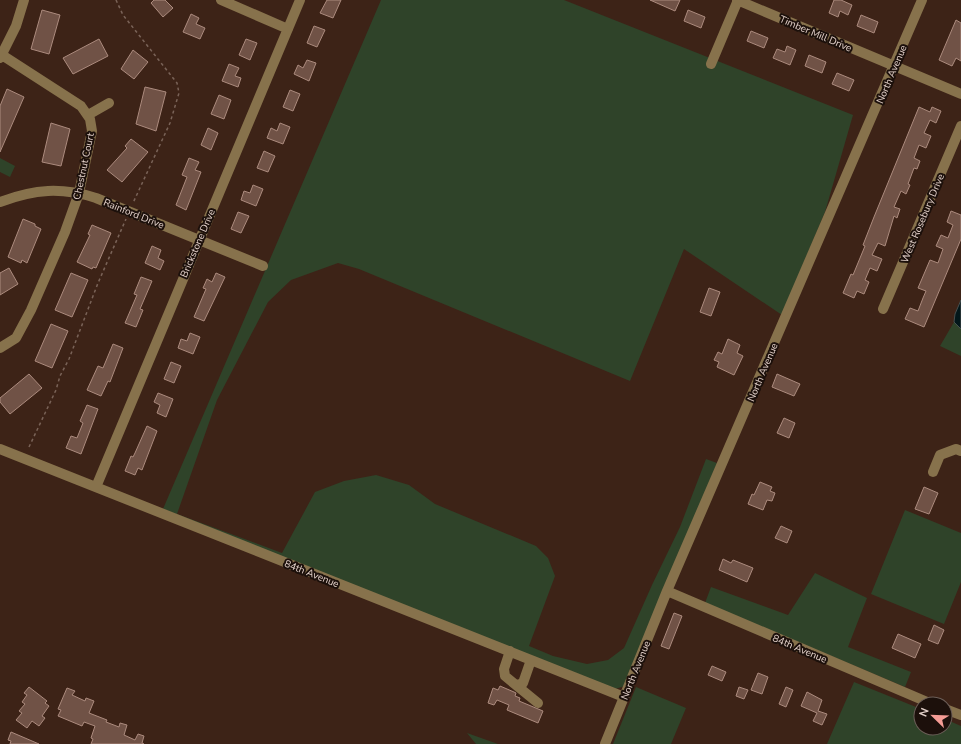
<svg xmlns="http://www.w3.org/2000/svg" width="961" height="744" font-family="'Nunito Sans',sans-serif">
<rect width="100%" height="100%" fill="#3d2317"/>
<path fill="#2f4329" d="M 381,0 L 564,0 L 853,115 L 825,212 L 782,315 L 684,249 L 630,381 L 359,269 L 338,263 L 291,280 L 268,302 L 217,400 L 177,514 L 282,553 L 315,492 L 344,481 L 376,475 L 409,485 L 435,504 L 536,546 L 548,558 L 555,576 L 529,646 L 553,656 L 587,664 L 608,660 L 624,648 L 652,585 L 680,527 L 706,459 L 717,463 L 625,686 L 612,690 L 176,514 L 163,509 Z
M 0,158 L 15,166 L 10,177 L 0,172 Z
M 954,322 L 961,329 L 961,356 L 940,346 Z
M 905,510 L 961,533 L 961,582 L 944,624 L 871,594 Z
M 815,573 L 867,598 L 848,647 L 911,672 L 905,687 L 705,603 L 711,587 L 788,615 Z
M 854,682 L 921,709 L 921,728 L 945,728 L 945,719 L 961,726 L 961,744 L 827,744 Z
M 636,687 L 686,708 L 671,744 L 613,744 Z
M 467,733 L 498,744 L 476,744 Z"/>
<path fill="#02171a" stroke="#464f4f" d="M 961,300 L 961,329 L 954,322 L 955,314 Z"/>
<path fill="#705246" stroke="#ac8b7e" d="M 154,0 L 165,0 L 173,8 L 163,17 L 151,3 Z
M 327,0 L 341,0 L 333,18 L 320,13 Z
M 650,0 L 680,0 L 675,11 Z
M 834,0 L 841,0 L 852,5 L 848,15 L 840,11 L 838,17 L 829,13 Z
M 42,10 L 60,15 L 49,54 L 31,49 Z
M 688,10 L 705,17 L 701,28 L 684,21 Z
M 191,14 L 199,18 L 196,24 L 205,28 L 200,39 L 183,32 Z
M 861,15 L 878,22 L 874,33 L 857,26 Z
M 956,20 L 961,23 L 961,61 L 956,58 L 952,66 L 939,60 Z
M 314,26 L 325,30 L 317,47 L 307,43 Z
M 751,31 L 768,38 L 764,48 L 747,41 Z
M 99,39 L 108,56 L 73,74 L 63,58 Z
M 246,39 L 257,43 L 250,60 L 239,55 Z
M 787,46 L 796,50 L 790,65 L 773,58 L 777,49 L 785,52 Z
M 133,50 L 148,62 L 134,79 L 121,69 Z
M 809,55 L 826,62 L 822,73 L 805,66 Z
M 307,60 L 316,63 L 309,81 L 294,74 L 298,65 L 303,68 Z
M 229,64 L 239,68 L 235,76 L 241,78 L 238,87 L 222,81 Z
M 837,73 L 854,80 L 849,91 L 832,84 Z
M 145,87 L 166,92 L 156,131 L 136,124 Z
M 7,89 L 24,97 L 0,152 L 0,106 Z
M 290,90 L 300,94 L 293,111 L 283,107 Z
M 219,95 L 231,100 L 224,119 L 211,114 Z
M 919,107 L 930,112 L 932,107 L 941,111 L 936,123 L 930,120 L 924,133 L 931,136 L 926,148 L 919,145 L 914,158 L 920,161 L 917,169 L 914,168 L 908,184 L 910,185 L 906,194 L 901,191 L 894,207 L 900,209 L 897,218 L 894,216 L 885,246 L 878,243 L 872,255 L 882,259 L 877,271 L 870,268 L 865,280 L 869,282 L 864,294 L 857,291 L 854,298 L 843,293 L 851,274 L 853,275 L 865,246 L 863,245 L 874,217 Z
M 51,123 L 70,129 L 61,166 L 42,162 Z
M 280,123 L 290,127 L 283,144 L 267,138 L 271,128 L 277,131 Z
M 208,128 L 218,133 L 211,150 L 201,145 Z
M 131,139 L 148,152 L 122,182 L 107,170 L 127,148 L 125,146 Z
M 264,151 L 275,156 L 268,172 L 257,168 Z
M 189,158 L 199,162 L 195,170 L 201,172 L 186,210 L 176,205 L 187,177 L 182,175 Z
M 253,185 L 263,189 L 256,206 L 241,200 L 244,191 L 250,193 Z
M 951,211 L 961,215 L 961,239 L 924,327 L 905,319 L 910,308 L 918,311 L 923,298 L 926,291 L 918,288 L 930,260 L 938,263 L 943,249 L 936,246 L 941,235 L 948,238 L 953,225 L 947,222 Z
M 238,212 L 249,216 L 241,233 L 231,229 Z
M 23,219 L 35,224 L 35,226 L 41,229 L 27,263 L 22,260 L 21,263 L 8,257 Z
M 92,225 L 111,233 L 96,268 L 93,267 L 92,269 L 77,262 L 90,235 L 88,234 Z
M 152,246 L 161,250 L 158,258 L 164,261 L 160,270 L 145,263 Z
M 9,268 L 18,284 L 0,295 L 0,273 Z
M 71,273 L 88,280 L 72,317 L 55,310 Z
M 216,273 L 225,277 L 204,321 L 194,317 L 206,289 L 203,288 L 207,279 L 212,282 Z
M 141,277 L 152,281 L 140,309 L 143,310 L 136,327 L 125,323 L 137,295 L 134,294 Z
M 709,288 L 720,292 L 711,316 L 700,312 Z
M 51,324 L 68,331 L 52,368 L 35,361 Z
M 190,333 L 200,337 L 193,354 L 178,348 L 181,339 L 187,341 Z
M 728,339 L 740,345 L 737,353 L 743,356 L 734,375 L 717,367 L 719,362 L 714,360 L 718,352 L 722,354 Z
M 113,344 L 123,348 L 110,382 L 108,381 L 101,396 L 87,390 L 98,366 L 103,368 Z
M 171,362 L 181,366 L 174,383 L 164,379 Z
M 29,374 L 42,388 L 10,414 L 0,402 L 0,398 Z
M 777,374 L 800,384 L 794,396 L 772,387 Z
M 158,393 L 173,399 L 166,417 L 157,413 L 160,405 L 154,402 Z
M 87,405 L 98,409 L 81,454 L 66,448 L 71,436 L 77,438 L 83,423 L 80,421 Z
M 784,418 L 795,423 L 789,438 L 777,433 Z
M 147,426 L 157,431 L 142,470 L 138,468 L 135,475 L 125,471 L 131,456 L 133,457 L 135,453 Z
M 760,482 L 772,487 L 770,491 L 775,493 L 772,501 L 767,500 L 763,510 L 748,504 L 752,494 L 754,495 Z
M 924,487 L 938,493 L 929,514 L 915,509 Z
M 781,526 L 792,531 L 787,543 L 775,538 Z
M 723,559 L 731,563 L 733,560 L 753,568 L 747,582 L 719,570 Z
M 674,613 L 682,616 L 669,649 L 661,646 Z
M 934,625 L 944,630 L 938,644 L 928,640 Z
M 898,634 L 921,644 L 915,658 L 892,648 Z
M 712,666 L 726,672 L 722,681 L 708,675 Z
M 758,673 L 768,677 L 762,694 L 751,690 Z
M 500,686 L 514,692 L 516,693 L 515,696 L 520,698 L 519,701 L 543,711 L 538,723 L 507,710 L 509,705 L 497,700 L 494,705 L 488,703 L 493,688 L 498,690 Z
M 29,687 L 47,701 L 45,703 L 49,706 L 42,716 L 45,718 L 39,726 L 32,721 L 27,728 L 16,720 L 22,713 L 19,711 L 25,704 L 22,702 L 27,695 L 24,693 Z
M 739,687 L 748,690 L 744,699 L 736,696 Z
M 786,687 L 793,690 L 786,707 L 779,704 Z
M 67,688 L 75,691 L 72,695 L 85,701 L 86,698 L 94,701 L 89,713 L 107,720 L 106,722 L 119,727 L 120,723 L 127,725 L 124,735 L 135,740 L 138,734 L 144,736 L 142,743 L 144,744 L 91,744 L 93,739 L 91,738 L 95,726 L 84,722 L 82,726 L 58,716 L 61,710 L 58,709 Z
M 807,692 L 822,700 L 818,711 L 827,714 L 822,725 L 813,721 L 817,713 L 801,706 Z
M 11,732 L 39,744 L 10,744 L 11,741 L 8,740 Z"/>
<g fill="none" stroke-linecap="round" stroke-linejoin="round">
<path stroke="#7a6358" stroke-width="1.5" stroke-dasharray="3 3" stroke-linecap="butt" d="M 116,0 L 123,15 L 177,83 L 179,93 L 170,123 L 133,203
M 29,447 L 56,390 L 60,376 L 69,359 L 98,283 L 126,219"/>
<path stroke="#87724c" stroke-width="10" d="M 221,0 L 288,29
M 737,0 L 961,94
M 0,58 L 16,26 L 24,0
M 711,64 L 738,0
M 88,115 L 109,103
M 0,202 C 35,189 61,187 96,198 L 263,266
M 883,309 L 961,126
M 0,348 L 16,338 L 31,310 L 65,232 L 79,193 L 92,131 L 90,119 L 81,106 L 2,55
M 0,449 L 624,697
M 933,472 L 940,455 L 956,449 L 961,451
M 96,487 L 300,0
M 667,591 L 932,704
M 510,651 L 504,669 L 505,676 L 538,703
M 517,685 L 523,683 L 531,660
M 945,709 L 961,715
M 605,744 L 667,591 L 922,0"/>
</g>
<g text-anchor="middle" stroke-width="4" stroke-linejoin="round" paint-order="stroke">
<g font-size="10" fill="#e4d2cb" stroke="#1c100b">
<text transform="translate(816 33) rotate(23)" y="4">Timber Mill Drive</text>
<text transform="translate(891 74) rotate(-67)" y="4">North Avenue</text>
<text transform="translate(83 166) rotate(-78)" y="4">Chestnut Court</text>
<text transform="translate(134 213) rotate(22)" y="4">Rainford Drive</text>
<text transform="translate(922 218) rotate(-67)" y="4">West Rosebury Drive</text>
<text transform="translate(197 243) rotate(-67)" y="4">Brickstone Drive</text>
<text transform="translate(762 372) rotate(-67)" y="4">North Avenue</text>
<text transform="translate(312 573) rotate(22)" y="4">84th Avenue</text>
<text transform="translate(800 648) rotate(23)" y="4">84th Avenue</text>
<text transform="translate(635 670) rotate(-68)" y="4">North Avenue</text>
</g>
</g>
<g transform="translate(933 716) rotate(293)"><circle r="19" fill="#1c100b" stroke="#6c5e58"/>
<path d="M0-3L7 15L0 10L-7 15Z" fill="#f59c95"/>
<text y="-6" font-size="11" font-weight="bold" text-anchor="middle" fill="#e4d2cb">N</text>
</g>
</svg>
